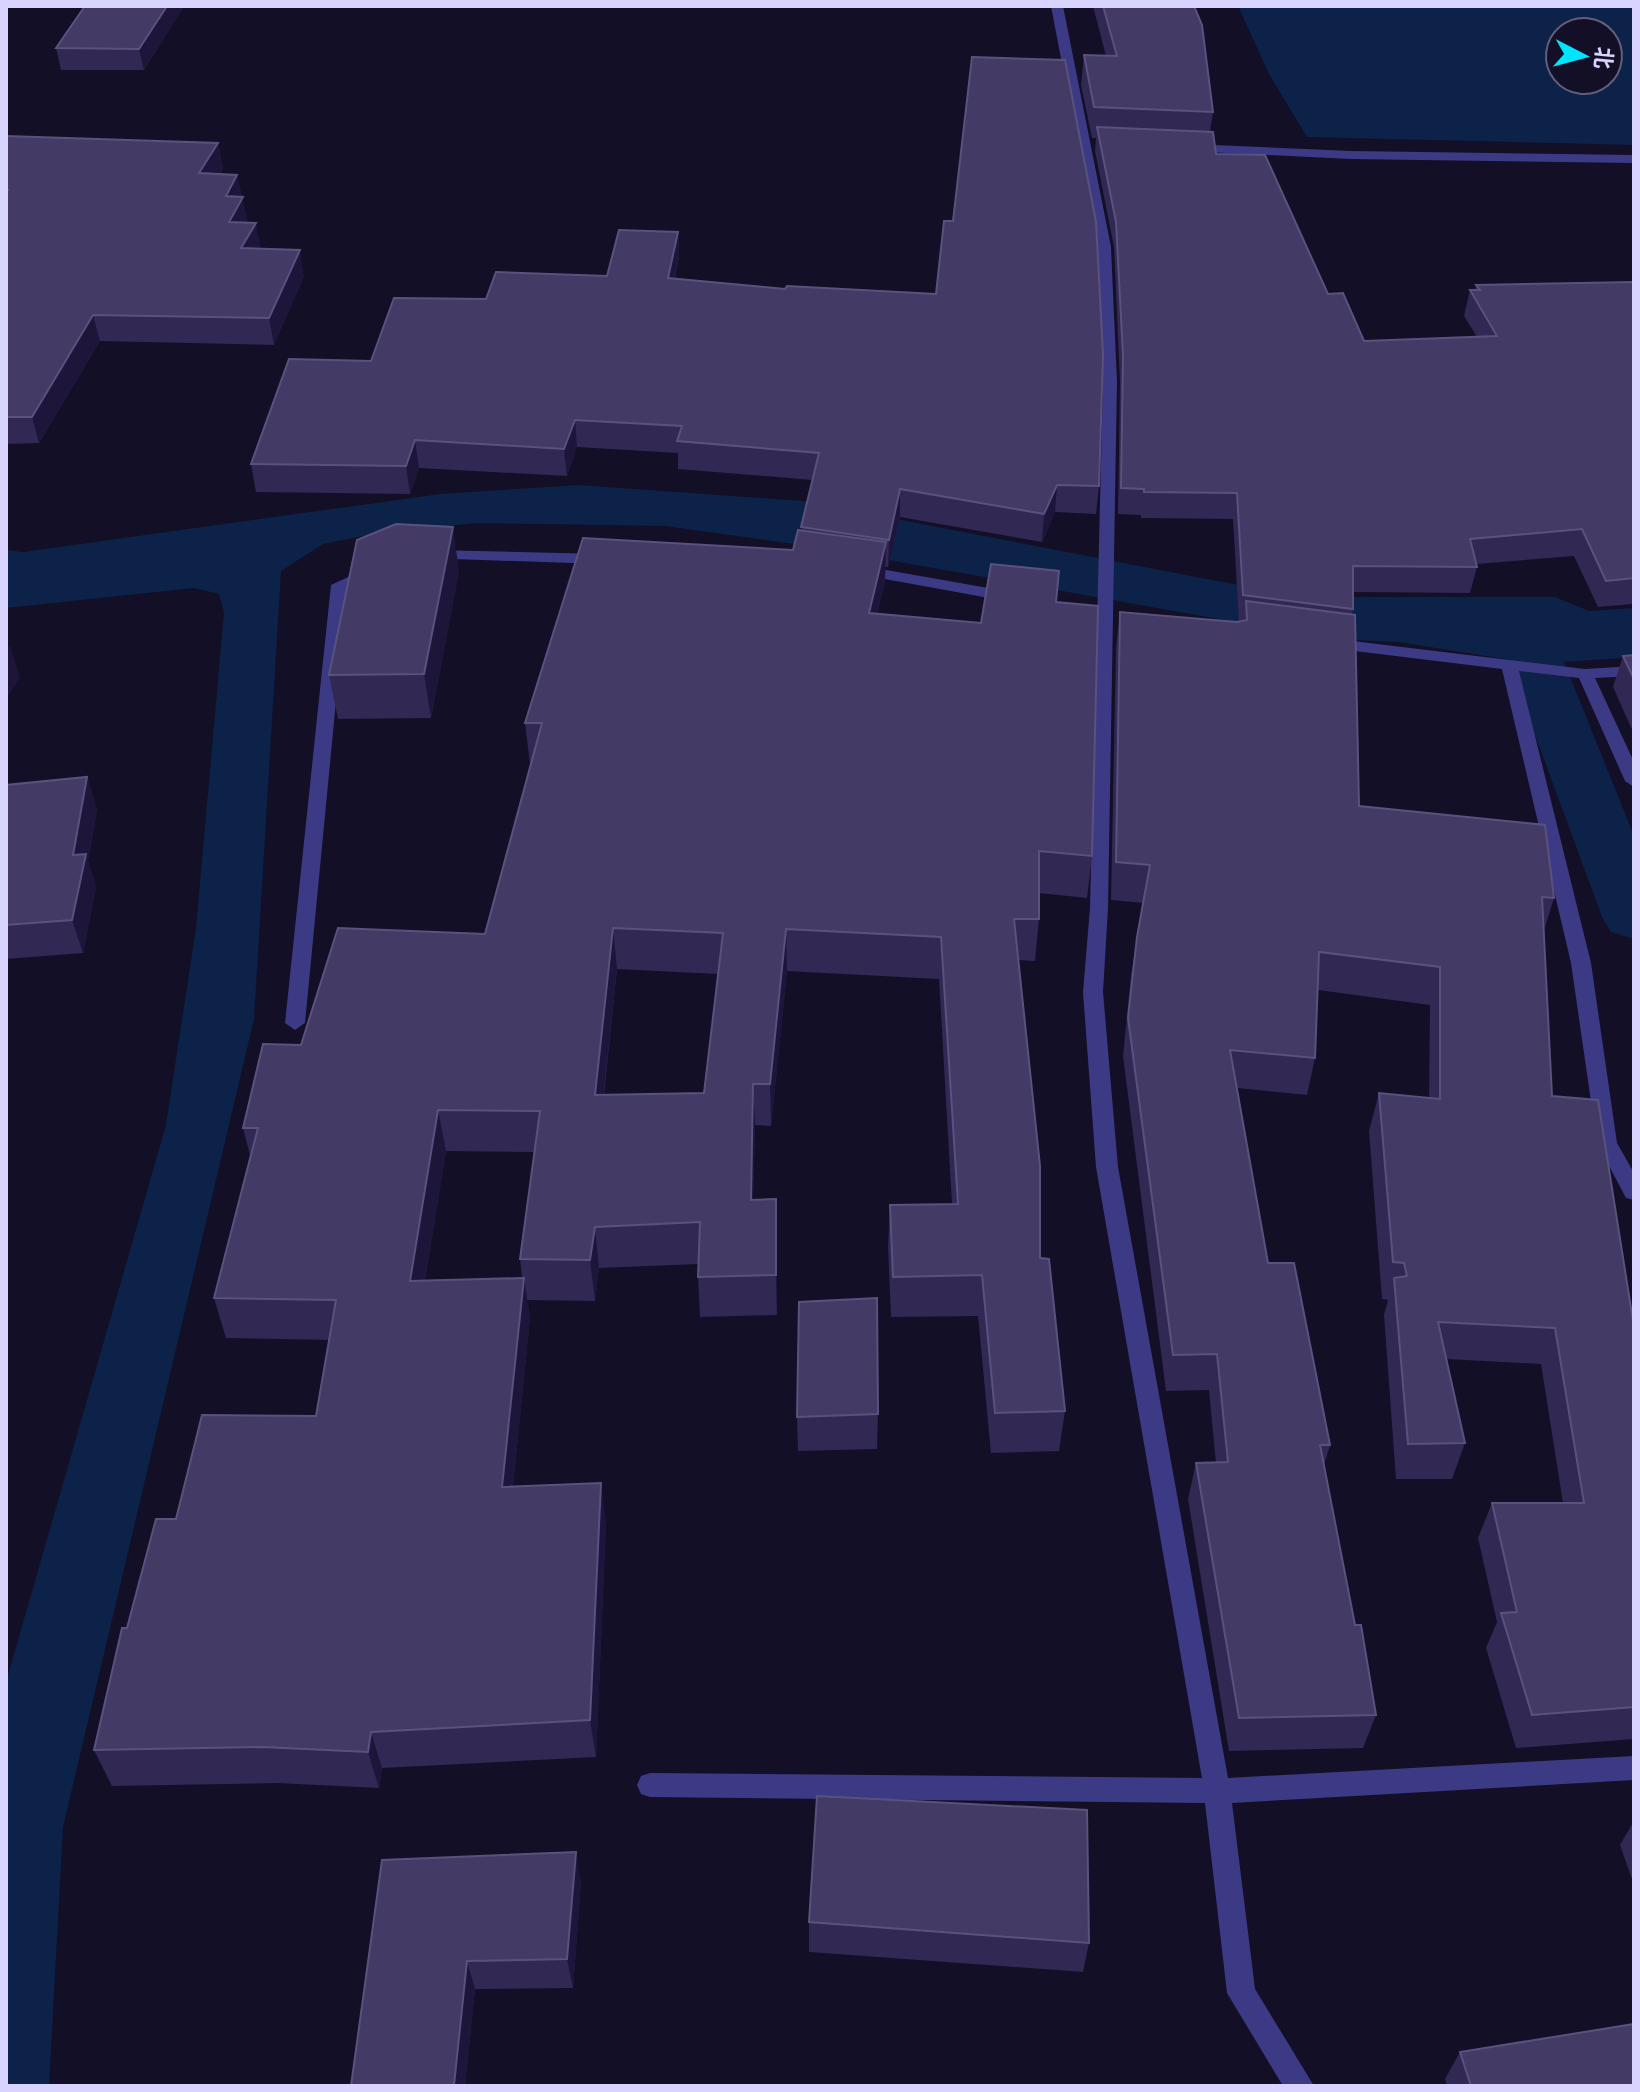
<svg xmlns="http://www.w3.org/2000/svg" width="1640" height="2092" font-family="Mulish,'Noto Sans SC',sans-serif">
<rect width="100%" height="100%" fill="#130f26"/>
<path fill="#0c2248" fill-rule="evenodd" d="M 1238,6 L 1634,6 L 1634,145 L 1307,137 L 1269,74 ZM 1560,32 L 1608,32 L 1608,80 L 1560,80 Z
M 579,485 L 803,501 L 1300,597 L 1555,597 L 1589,611 L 1634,608 L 1634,657 L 1537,664 L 1398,642 L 1282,637 L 1224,620 L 990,578 L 815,547 L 665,526 L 476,523 L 378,533 L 323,544 L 281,571 L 254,1019 L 63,1827 L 49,2086 L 6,2086 L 6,1682 L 166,1125 L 196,928 L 224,612 L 219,594 L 194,588 L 6,608 L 6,550 L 23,552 L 440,494 Z"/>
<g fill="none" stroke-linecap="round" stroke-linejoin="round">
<path fill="#0c2248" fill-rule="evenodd" d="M 1537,647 L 1557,652 L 1565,664 L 1634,836 L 1634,939 L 1611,932 L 1602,917 L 1509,664 L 1517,652 Z"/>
<path fill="#3d3a85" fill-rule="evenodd" d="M 1051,6 L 1063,6 L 1111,247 L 1117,382 L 1108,908 L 1103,992 L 1118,1167 L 1228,1778 L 1634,1756 L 1634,1780 L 1232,1803 L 1255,1989 L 1314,2086 L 1283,2086 L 1227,1993 L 1205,1803 L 650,1797 L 641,1794 L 637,1785 L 641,1776 L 650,1773 L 1202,1778 L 1096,1167 L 1083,992 L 1090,908 L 1103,382 L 1097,247 Z
M 1190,144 L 1351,151 L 1634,155 L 1634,163 L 1351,159 L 1186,151 L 1186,145 Z
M 430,550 L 602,554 L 610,559 L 602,564 L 424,558 L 422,555 Z
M 374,565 L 380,567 L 380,573 L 347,587 L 305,1023 L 295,1030 L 285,1023 L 331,585 Z
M 858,565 L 1011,592 L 1019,597 L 1011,602 L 852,573 L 850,570 Z
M 1328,638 L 1585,669 L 1634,666 L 1634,676 L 1595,678 L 1634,762 L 1634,787 L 1625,781 L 1579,678 L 1519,671 L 1591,963 L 1617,1143 L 1634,1173 L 1634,1200 L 1626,1198 L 1597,1143 L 1571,963 L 1502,669 L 1322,647 L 1322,639 Z"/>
</g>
<path fill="#312854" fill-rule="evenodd" d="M 184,6 L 144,70 L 61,70 L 56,48 Z
M 1093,6 L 1194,6 L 1213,112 L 1210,132 L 1216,154 L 1364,341 L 1477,337 L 1464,316 L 1470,290 L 1475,290 L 1476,285 L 1634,282 L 1634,604 L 1598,607 L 1574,556 L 1477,564 L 1477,567 L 1470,593 L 1353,592 L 1352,614 L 1359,806 L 1554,898 L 1544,930 L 1552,1096 L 1634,1327 L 1634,1739 L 1516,1748 L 1486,1648 L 1497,1622 L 1478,1538 L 1492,1503 L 1563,1503 L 1541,1364 L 1447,1359 L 1465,1443 L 1452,1479 L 1396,1479 L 1384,1315 L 1388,1300 L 1382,1299 L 1369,1131 L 1379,1093 L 1429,1098 L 1430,1005 L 1318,990 L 1315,1058 L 1307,1095 L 1237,1088 L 1268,1263 L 1330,1445 L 1324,1465 L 1355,1625 L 1376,1715 L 1363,1748 L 1229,1751 L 1188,1499 L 1196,1463 L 1216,1463 L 1209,1390 L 1166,1391 L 1123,1056 L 1131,975 L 1143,903 L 1111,900 L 1116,648 L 1120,612 L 1239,622 L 1233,519 L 1141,518 L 1141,515 L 1118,514 L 1120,382 L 1114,247 L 1095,151 L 1096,138 L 1092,138 L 1081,85 L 1084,55 L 1106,56 Z
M 6,136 L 218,143 L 223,168 L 220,174 L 237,175 L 247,223 L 261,249 L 304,276 L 274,345 L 100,341 L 39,443 L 6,444 Z
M 678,232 L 679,257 L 675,279 L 1099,486 L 1096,514 L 1055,512 L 1042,542 L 900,517 L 888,567 L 885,567 L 885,582 L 877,614 L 981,623 L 1057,602 L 1092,856 L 1087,898 L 1039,893 L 1039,919 L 1035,961 L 1018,960 L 1040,1258 L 1065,1411 L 1059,1451 L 991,1453 L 978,1316 L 891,1317 L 888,1246 L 890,1205 L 952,1204 L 939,979 L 787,971 L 771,1126 L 755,1125 L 753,1200 L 776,1199 L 777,1315 L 700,1317 L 698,1277 L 698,1264 L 599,1268 L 595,1301 L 527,1300 L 530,1318 L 513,1486 L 606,1522 L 596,1757 L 382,1768 L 379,1788 L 277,1783 L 112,1786 L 94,1750 L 127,1628 L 176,1519 L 316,1416 L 330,1340 L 226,1338 L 214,1298 L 250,1155 L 243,1128 L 301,1045 L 485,934 L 531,764 L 530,764 L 525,723 L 793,550 L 801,531 L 813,480 L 678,469 L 678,453 L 577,447 L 567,476 L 419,468 L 410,494 L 256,492 L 251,464 L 371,361 L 486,299 L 607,276 ZM 617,969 L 718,974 L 704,1093 L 604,1095 ZM 446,1151 L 534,1152 L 520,1259 L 522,1278 L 425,1280 Z
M 459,571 L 431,718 L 338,719 L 329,675 Z
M 1634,655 L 1634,734 L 1613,687 L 1623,656 Z
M 87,777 L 97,810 L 88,861 L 96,887 L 83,953 L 6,959 L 6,785 Z
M 878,1414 L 877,1449 L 798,1451 L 797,1417 Z
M 1634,1821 L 1634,1885 L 1620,1845 Z
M 382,1860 L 581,1882 L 573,1988 L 475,1989 L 465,2086 L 351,2086 Z
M 809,1922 L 1089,1943 L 1083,1972 L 809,1952 Z
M 1460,2052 L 1634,2086 L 1447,2086 L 1445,2079 Z"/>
<path fill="#1d163a" d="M 167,6 L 184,6 L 144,70 L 139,49 Z
M 218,143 L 223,168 L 204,199 L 199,173 Z
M 237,175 L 248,222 L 234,248 L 226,196 Z
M 256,223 L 261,249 L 241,248 Z
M 678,232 L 679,257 L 669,304 L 668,278 Z
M 300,250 L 304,276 L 274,345 L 269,318 Z
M 93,315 L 100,341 L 39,443 L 32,417 Z
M 575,420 L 577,447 L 567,476 L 564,449 Z
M 415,440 L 419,468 L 410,494 L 406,466 Z
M 1057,485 L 1055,512 L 1042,542 L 1044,514 Z
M 900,489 L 900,517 L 888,567 L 889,540 Z
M 453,527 L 459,571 L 431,718 L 424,674 Z
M 886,542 L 885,582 L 868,654 L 869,613 Z
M 10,645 L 20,678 L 6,699 L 6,651 Z
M 87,777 L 97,810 L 88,861 L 96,887 L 83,953 L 72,920 L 73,855 Z
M 613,928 L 617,969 L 599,1136 L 595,1095 Z
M 786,929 L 787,971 L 771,1126 L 770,1084 Z
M 753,1084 L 755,1125 L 752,1241 L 751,1200 Z
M 438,1110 L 446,1151 L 418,1322 L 410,1281 Z
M 776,1199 L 777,1240 L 777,1315 L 776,1275 Z
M 595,1227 L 599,1268 L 595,1301 L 590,1260 Z
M 524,1278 L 530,1318 L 509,1526 L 502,1487 Z
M 601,1483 L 606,1522 L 596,1757 L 590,1720 Z
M 371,1732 L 382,1768 L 379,1788 L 368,1752 Z
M 576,1852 L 581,1882 L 573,1988 L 567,1959 Z
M 467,1961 L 475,1989 L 465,2086 L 454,2086 Z"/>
<path fill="#433a66" stroke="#5a527e" stroke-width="2" fill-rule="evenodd" d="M 85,6 L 167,6 L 139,49 L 56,48 Z
M 1103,6 L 1194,6 L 1202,25 L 1213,112 L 1094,107 L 1084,55 L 1117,56 Z
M 972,57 L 1065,60 L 1096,222 L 1103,355 L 1099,486 L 1057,485 L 1044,514 L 900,489 L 889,540 L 801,527 L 819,453 L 677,441 L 682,426 L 575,420 L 564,449 L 415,440 L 406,466 L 251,464 L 289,359 L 371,361 L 394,298 L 486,299 L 496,272 L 607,276 L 619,230 L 678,232 L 668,278 L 785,289 L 787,286 L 936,294 L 944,221 L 953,221 Z
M 1097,127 L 1213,132 L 1216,154 L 1265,155 L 1328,294 L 1343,293 L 1364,341 L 1497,336 L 1470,290 L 1480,290 L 1476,285 L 1634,282 L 1634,578 L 1606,581 L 1582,529 L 1470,539 L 1477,567 L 1353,566 L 1353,609 L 1243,595 L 1237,493 L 1144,492 L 1144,489 L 1121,488 L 1123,356 L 1116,222 Z
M 6,136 L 218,143 L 199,173 L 237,175 L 226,196 L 243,197 L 229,222 L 256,223 L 241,248 L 300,250 L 269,318 L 93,315 L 32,417 L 6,417 L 6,193 L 8,190 L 6,190 Z
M 396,524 L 453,527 L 424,674 L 329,675 L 357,540 Z
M 798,530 L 886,542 L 869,613 L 981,623 L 991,564 L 1059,571 L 1056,602 L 1098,606 L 1092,856 L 1039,851 L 1039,919 L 1014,919 L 1040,1166 L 1040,1258 L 1049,1259 L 1065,1411 L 995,1413 L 982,1275 L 893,1277 L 890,1205 L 958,1204 L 941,937 L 786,929 L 770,1084 L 753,1084 L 751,1200 L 776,1199 L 776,1275 L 698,1277 L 700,1222 L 595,1227 L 590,1260 L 520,1259 L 540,1111 L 438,1110 L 410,1281 L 524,1278 L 502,1487 L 601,1483 L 590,1720 L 371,1732 L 368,1752 L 263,1747 L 94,1750 L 122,1628 L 127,1628 L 156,1519 L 176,1519 L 202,1415 L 316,1416 L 336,1300 L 214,1298 L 258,1128 L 243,1128 L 263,1044 L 301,1045 L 338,928 L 485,934 L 542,723 L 525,723 L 583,538 L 793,550 ZM 613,928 L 723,933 L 704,1093 L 595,1095 Z
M 1246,601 L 1355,615 L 1359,806 L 1545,825 L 1554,898 L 1542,897 L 1552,1096 L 1598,1100 L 1634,1327 L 1634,1707 L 1532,1715 L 1501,1613 L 1517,1612 L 1492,1503 L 1584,1503 L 1555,1328 L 1438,1322 L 1465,1443 L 1408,1444 L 1394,1278 L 1407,1276 L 1404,1263 L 1393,1262 L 1379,1093 L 1440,1099 L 1440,967 L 1319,952 L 1315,1058 L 1230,1050 L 1268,1263 L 1294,1263 L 1330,1445 L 1320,1445 L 1355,1625 L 1361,1625 L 1376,1715 L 1239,1718 L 1196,1463 L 1228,1462 L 1217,1354 L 1173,1355 L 1128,1018 L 1137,937 L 1150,865 L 1116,862 L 1120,612 L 1237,622 L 1247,620 Z
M 1634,655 L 1634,679 L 1623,656 Z
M 87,777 L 73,855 L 86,854 L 72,920 L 6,925 L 6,785 Z
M 877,1298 L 878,1414 L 797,1417 L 799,1302 Z
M 817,1796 L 1087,1810 L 1089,1943 L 809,1922 Z
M 576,1852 L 567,1959 L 467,1961 L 454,2085 L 351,2086 L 382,1860 Z
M 1634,2024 L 1634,2086 L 1471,2086 L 1460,2052 Z"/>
<rect width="1640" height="2092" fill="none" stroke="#d9d4ff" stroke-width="16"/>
<g transform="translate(1584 56) rotate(96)"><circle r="38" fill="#130f26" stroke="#625e7d" stroke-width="2"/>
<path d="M0-6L14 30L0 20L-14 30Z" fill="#00e5ff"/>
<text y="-12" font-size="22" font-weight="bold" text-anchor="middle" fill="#d9d4ff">北</text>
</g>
</svg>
